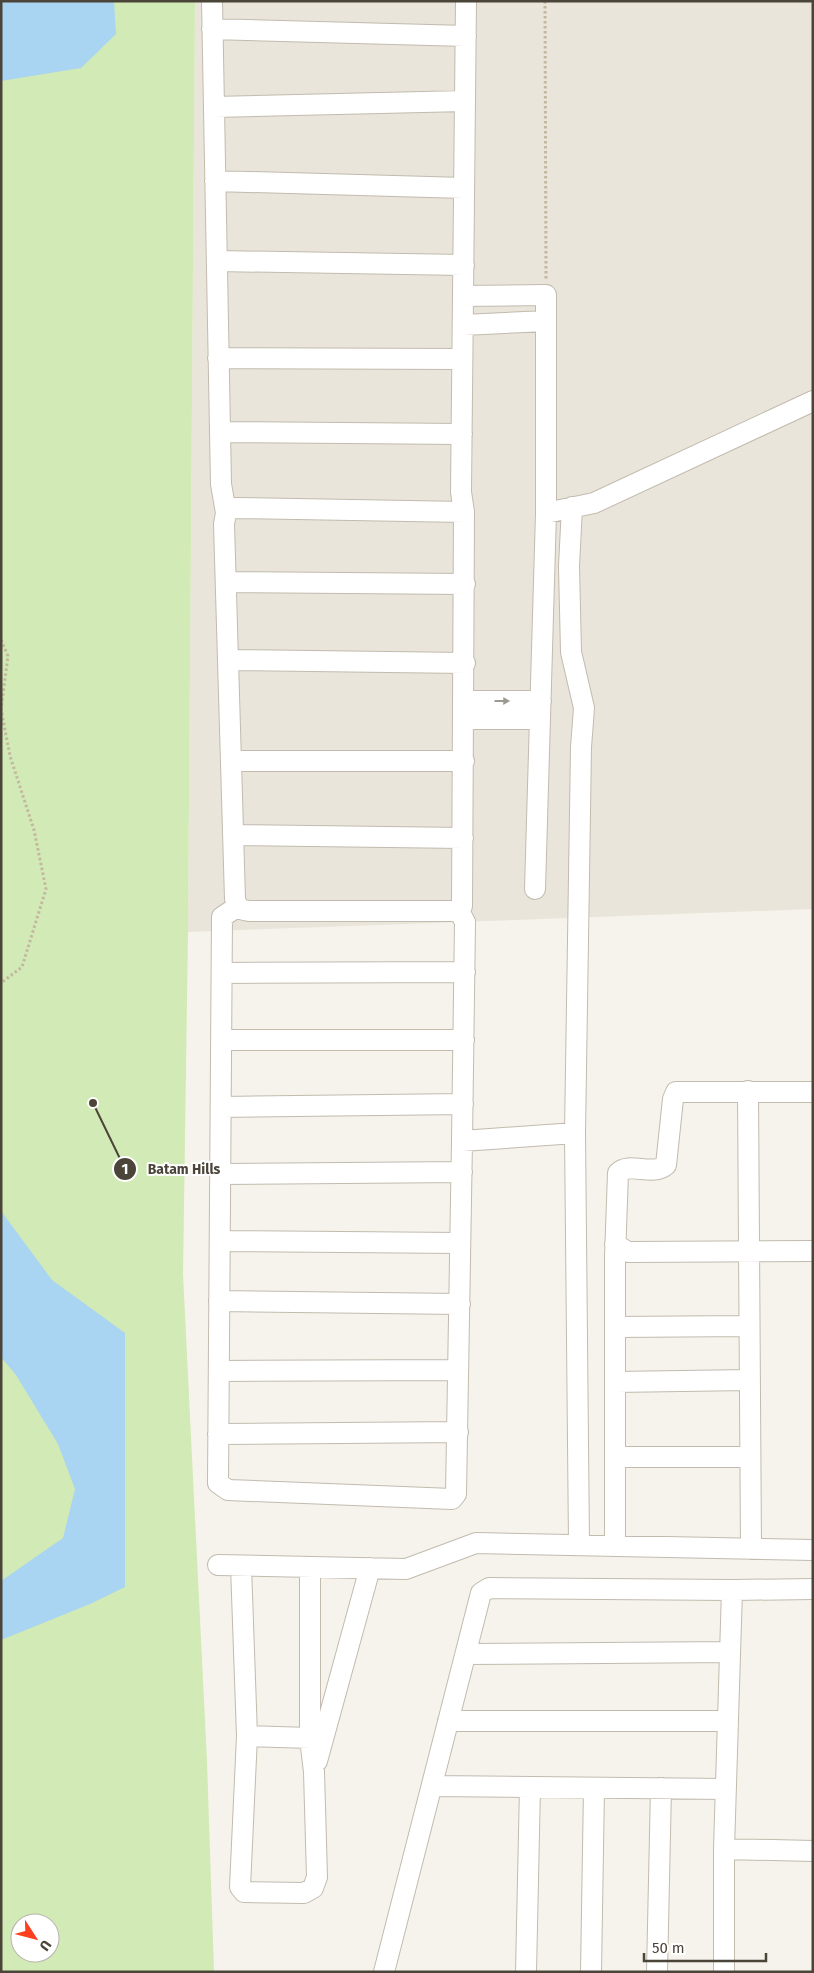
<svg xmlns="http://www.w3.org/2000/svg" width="814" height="1973" font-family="'Fira Sans',sans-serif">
<rect width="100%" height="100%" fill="#f6f3ec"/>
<path fill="#eae5da" d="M 195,1 L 813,1 L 813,909 L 188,932 Z"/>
<path fill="#d2eab5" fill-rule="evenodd" d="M 1,1 L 195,1 L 188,932 L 183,1274 L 207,1761 L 214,1972 L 1,1972 ZM 20,1923 L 50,1923 L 50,1953 L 20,1953 Z"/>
<path fill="#a9d4f2" d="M 1,1 L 114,1 L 116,34 L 81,68 L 1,81 Z
M 1,1211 L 52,1280 L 125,1333 L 125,1587 L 90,1604 L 1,1640 L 1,1581 L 63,1538 L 75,1489 L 58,1444 L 16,1375 L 1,1357 Z"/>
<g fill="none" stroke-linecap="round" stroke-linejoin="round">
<defs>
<path id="street" d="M 212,1 L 221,484 L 226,513
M 212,29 L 466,36
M 214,107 L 465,101
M 215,181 L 464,188
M 217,261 L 464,265
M 463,296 L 546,295 L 546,513
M 463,325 L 546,321
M 218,358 L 462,359
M 220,432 L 462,434
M 572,507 L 569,566 L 571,652 L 584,708 L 581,747 L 575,1133
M 237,508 L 464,512 L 462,906 L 459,911 L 250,911 C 240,910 238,909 235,899 L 224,524 L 226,513 L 230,509 Z
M 464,512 L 461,492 L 466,1
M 226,582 L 465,584
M 228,660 L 465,663
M 464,701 L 541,701
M 464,719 L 540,719
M 231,761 L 464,761
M 233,835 L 463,838
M 535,889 L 546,513 L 594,503 L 813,401
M 237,907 L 222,917 L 218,1483 L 228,1490 L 452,1499 L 456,1494 L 462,1141 L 575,1133 L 579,1545
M 459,911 L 465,922 L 462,1141
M 222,973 L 465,972
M 221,1040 L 464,1040
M 748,1091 L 751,1549
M 221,1107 L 463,1104
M 220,1174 L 462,1172
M 220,1241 L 460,1243
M 615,1244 L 628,1252 L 813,1251
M 219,1301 L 460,1304
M 615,1327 L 748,1326
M 219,1371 L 458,1370
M 615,1382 L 749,1380
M 218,1434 L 458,1432
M 615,1457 L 749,1457
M 615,1546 L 615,1257 L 618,1173 C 629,1161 653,1177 666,1165 L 673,1099 L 676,1092 L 813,1092
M 218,1565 L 406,1569 L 476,1543 L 813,1550
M 241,1566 L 247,1736 L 240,1887 L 244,1892 L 304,1893 L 313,1888 L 317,1877 L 314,1772 L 310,1738 L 310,1567
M 732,1590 L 813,1589
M 466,1654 L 730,1652
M 448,1721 L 728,1721
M 247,1736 L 310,1738
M 317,1761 L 370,1568
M 432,1786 L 726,1789
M 724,1849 L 813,1851
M 384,1972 L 481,1593 L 489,1588 L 732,1590 L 724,1849 L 724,1972
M 526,1972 L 530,1787
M 591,1972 L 594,1788
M 657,1972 L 661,1788"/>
</defs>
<use href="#street" stroke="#c2bbae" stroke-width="22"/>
<path stroke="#c4b79f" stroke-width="3" stroke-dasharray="2.5 2.5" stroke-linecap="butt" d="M 545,1 L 546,279
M 1,640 L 8,656 L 1,709 L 10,756 L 34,830 L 46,889 L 22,967 L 1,983"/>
<use href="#street" stroke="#fff" stroke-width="20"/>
</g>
<defs><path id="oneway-solid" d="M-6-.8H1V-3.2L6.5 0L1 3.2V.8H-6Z" transform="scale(1.25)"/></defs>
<use fill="#9c9892" href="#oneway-solid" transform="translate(502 701)"/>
<path fill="none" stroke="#4b4439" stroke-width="2" d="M93 1103L125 1169"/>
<g fill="#4b4439" stroke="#fff" stroke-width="2">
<circle cx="93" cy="1103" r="5"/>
<circle cx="125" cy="1169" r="12"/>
</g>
<g font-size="15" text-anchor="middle" font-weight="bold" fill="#fff">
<text x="125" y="1174">1</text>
</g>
<g font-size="14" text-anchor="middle" font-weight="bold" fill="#4b4439" stroke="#fff" stroke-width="4" stroke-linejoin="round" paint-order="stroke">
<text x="184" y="1174">Batam Hills</text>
</g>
<rect width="814" height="1973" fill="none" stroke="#4b4439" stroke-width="5"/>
<g transform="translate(35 1938) rotate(126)"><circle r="24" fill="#ffffff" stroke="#b7b4b0"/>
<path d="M0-4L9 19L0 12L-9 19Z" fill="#fc3f1d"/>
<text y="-8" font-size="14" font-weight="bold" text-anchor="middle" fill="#4b4439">U</text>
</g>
<path d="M644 1953v8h122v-8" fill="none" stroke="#4b4439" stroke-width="2.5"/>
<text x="652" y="1953" font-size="15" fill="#4b4439" stroke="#ffffff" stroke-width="4" paint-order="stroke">50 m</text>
</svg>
